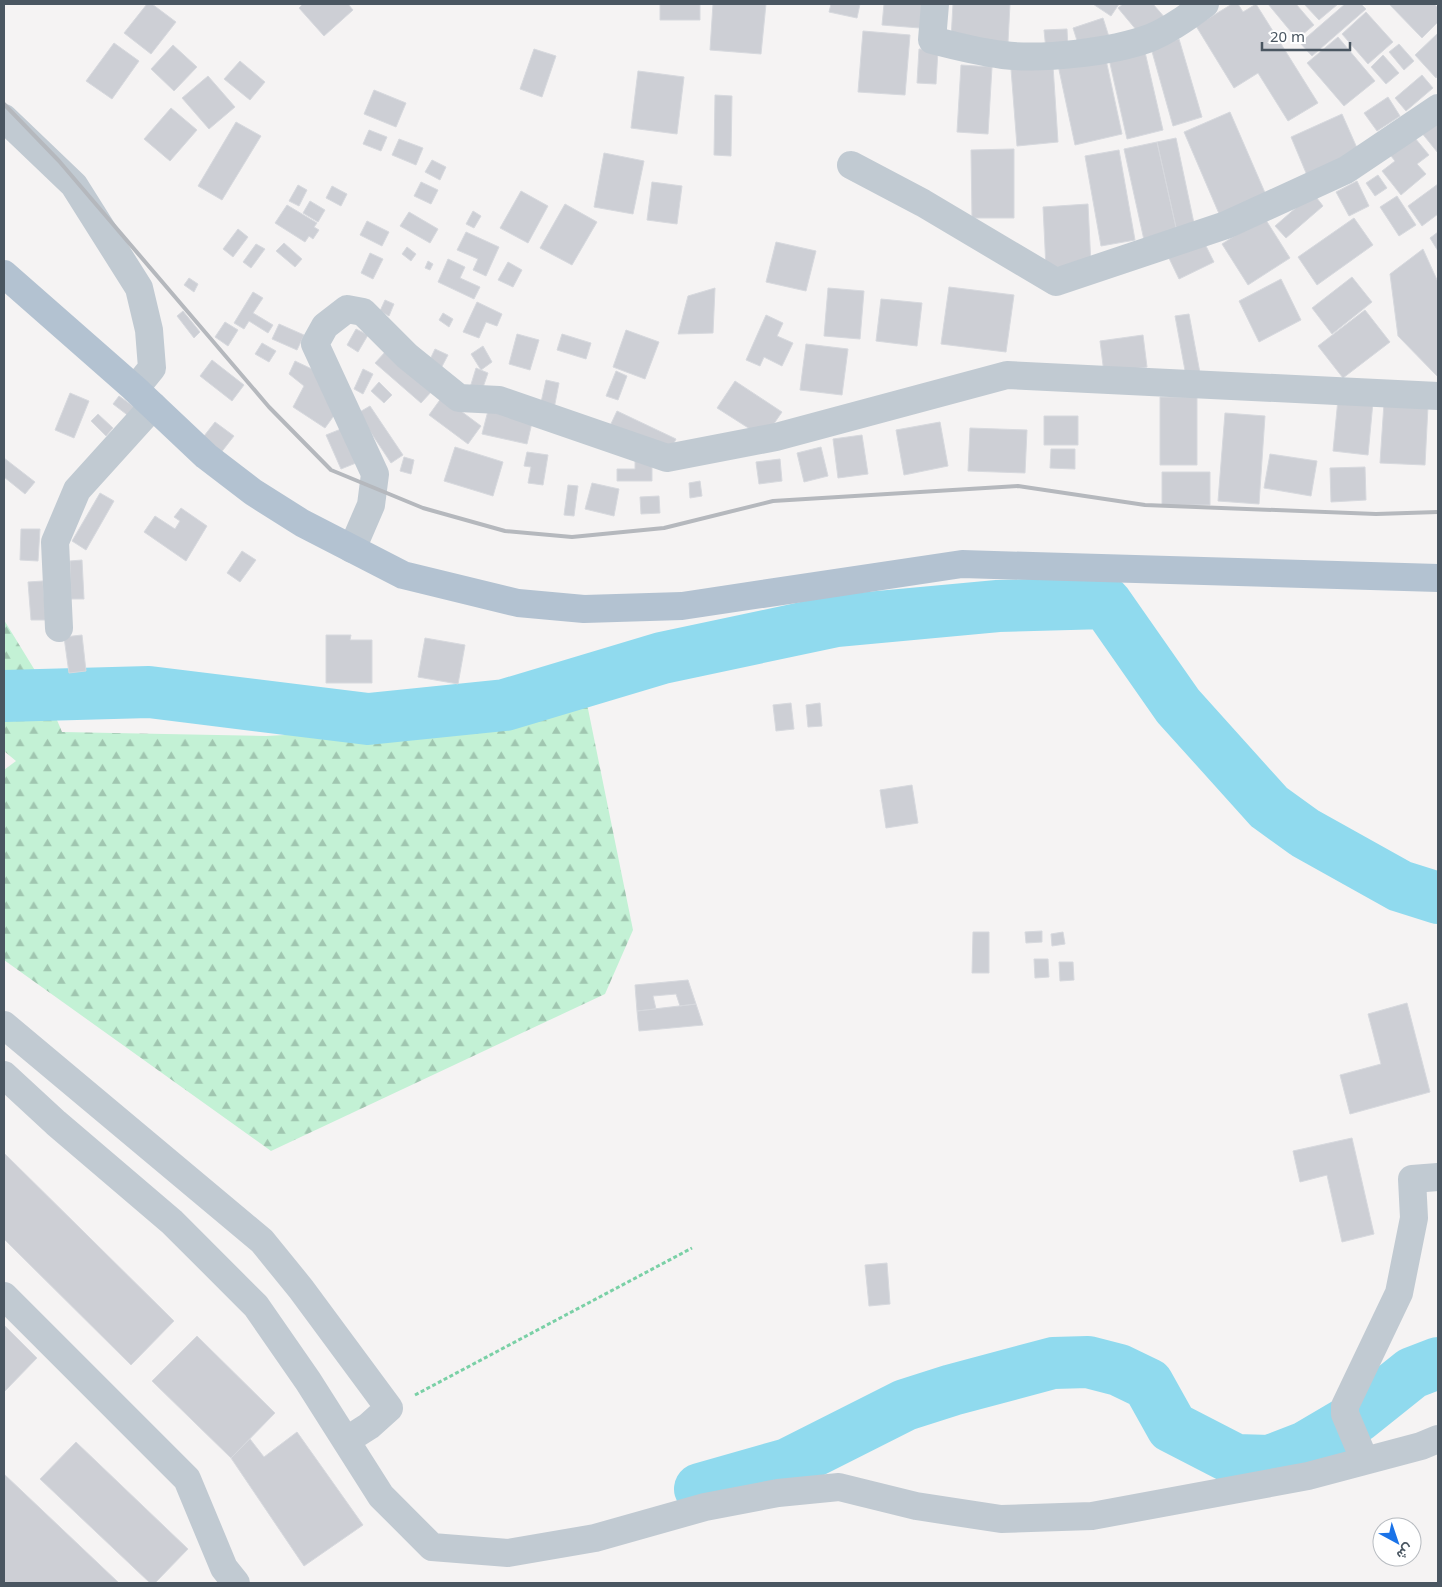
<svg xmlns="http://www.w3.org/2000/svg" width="1442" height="1587" font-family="'Noto Sans',Vazirmatn,sans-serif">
<defs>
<pattern id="forest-firs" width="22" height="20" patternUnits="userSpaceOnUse" patternTransform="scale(1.25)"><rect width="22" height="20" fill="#c3f1d5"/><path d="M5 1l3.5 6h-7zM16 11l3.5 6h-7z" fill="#a0c6b0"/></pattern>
</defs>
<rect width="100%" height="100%" fill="#f5f3f3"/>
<path fill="url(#forest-firs)" d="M 4,620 L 39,677 L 62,732 L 266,736 L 494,724 L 585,694 L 633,930 L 605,994 L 271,1151 L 4,960 L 4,770 L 16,761 L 4,751 Z"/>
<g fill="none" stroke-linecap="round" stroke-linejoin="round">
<path stroke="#90daee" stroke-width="52" d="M 4,696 L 149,692 L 368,719 L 505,705 L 662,658 L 836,621 L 998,606 L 1106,603 L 1178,706 L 1269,807 L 1305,833 L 1400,886 L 1438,898
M 700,1489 L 788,1464 L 905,1405 L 952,1390 L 1053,1363 L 1088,1362 L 1119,1370 L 1148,1384 L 1172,1427 L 1236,1460 L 1270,1461 L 1306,1447 L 1357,1417 L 1412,1373 L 1438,1363"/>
</g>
<path fill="#cdcfd5" stroke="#d7d9de" d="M 147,4 L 152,4 L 176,22 L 151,54 L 124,33 Z
M 303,4 L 348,4 L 353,10 L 324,36 L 299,8 Z
M 660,4 L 700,4 L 700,20 L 660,20 Z
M 713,4 L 766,4 L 761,54 L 710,50 Z
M 831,4 L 860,4 L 857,18 L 829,12 Z
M 884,4 L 922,4 L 920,28 L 882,25 Z
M 953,4 L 1010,4 L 1008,42 L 951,39 Z
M 1093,4 L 1119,4 L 1111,16 Z
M 1123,4 L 1153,4 L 1166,19 L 1138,32 L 1118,8 Z
M 1232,4 L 1238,4 L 1243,12 L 1256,4 L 1318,103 L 1288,121 L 1258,73 L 1234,88 L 1196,26 Z
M 1268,4 L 1296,4 L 1314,25 L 1297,39 Z
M 1304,4 L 1338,4 L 1319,20 Z
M 1345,4 L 1361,4 L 1366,9 L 1312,56 L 1300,43 Z
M 1389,4 L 1434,4 L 1438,8 L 1438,22 L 1422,38 Z
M 1366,12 L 1393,42 L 1368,64 L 1342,34 Z
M 1103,18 L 1110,40 L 1080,50 L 1073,28 Z
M 1067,29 L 1068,49 L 1046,50 L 1044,30 Z
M 863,31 L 910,35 L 905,95 L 858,92 Z
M 1438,33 L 1438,75 L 1436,78 L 1415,55 Z
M 1338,37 L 1375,81 L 1344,106 L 1307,63 Z
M 1179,39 L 1202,117 L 1173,126 L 1151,48 Z
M 114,43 L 139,61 L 112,99 L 86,81 Z
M 1399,44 L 1414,61 L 1404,70 L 1389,52 Z
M 173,45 L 197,67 L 174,91 L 151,69 Z
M 534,49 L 556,56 L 542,97 L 520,89 Z
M 919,49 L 938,50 L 936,84 L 917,83 Z
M 1145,52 L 1163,130 L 1127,139 L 1109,59 Z
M 1105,55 L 1122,134 L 1075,145 L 1058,65 Z
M 1383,55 L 1399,73 L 1386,84 L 1371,67 Z
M 240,61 L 265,82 L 250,100 L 224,79 Z
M 961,65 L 992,67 L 988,134 L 957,132 Z
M 1053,66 L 1058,142 L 1017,146 L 1011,69 Z
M 638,71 L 684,77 L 677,134 L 631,128 Z
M 1422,75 L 1433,88 L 1406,111 L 1395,98 Z
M 208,76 L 235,107 L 209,129 L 182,98 Z
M 374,90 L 406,103 L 396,127 L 364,114 Z
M 715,95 L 732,96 L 731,156 L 714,155 Z
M 1388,97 L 1400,116 L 1377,131 L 1364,113 Z
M 171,108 L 197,130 L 170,161 L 144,139 Z
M 1230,112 L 1266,195 L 1220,216 L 1184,132 Z
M 1342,114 L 1361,157 L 1309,180 L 1291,137 Z
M 1438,118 L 1438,153 L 1421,132 Z
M 236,122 L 261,136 L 222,200 L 198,186 Z
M 369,130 L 387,137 L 381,151 L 363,144 Z
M 1410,132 L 1429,155 L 1417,164 L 1426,174 L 1401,195 L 1382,171 L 1395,161 L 1387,151 Z
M 1176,138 L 1195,228 L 1177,232 L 1157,142 Z
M 399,139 L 423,148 L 416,165 L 392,155 Z
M 1157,142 L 1177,232 L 1144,240 L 1124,149 Z
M 1014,149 L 1014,218 L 972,218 L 971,150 Z
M 1119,150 L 1135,240 L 1101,246 L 1085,156 Z
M 604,153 L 644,161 L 633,214 L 594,207 Z
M 432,160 L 446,167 L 440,180 L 425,172 Z
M 1378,175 L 1387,188 L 1375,196 L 1366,183 Z
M 1357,181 L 1369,206 L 1349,216 L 1336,192 Z
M 421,182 L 438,190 L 431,204 L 414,196 Z
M 652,182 L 682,186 L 677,224 L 647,220 Z
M 1438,184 L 1438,214 L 1422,226 L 1408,206 Z
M 298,185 L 307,190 L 299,206 L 289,201 Z
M 332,186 L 347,194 L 341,206 L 326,198 Z
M 521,191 L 548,206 L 528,243 L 500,228 Z
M 1313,193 L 1323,206 L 1286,238 L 1275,226 Z
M 1397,196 L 1416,225 L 1399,236 L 1380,207 Z
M 310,201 L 325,210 L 318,222 L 303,213 Z
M 565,204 L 597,222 L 572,265 L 540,248 Z
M 1088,204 L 1091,265 L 1046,268 L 1043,207 Z
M 287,205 L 317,223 L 314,227 L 319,230 L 313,239 L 309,236 L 305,242 L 275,223 Z
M 473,211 L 481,216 L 474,228 L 466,224 Z
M 409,212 L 438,229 L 430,243 L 400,226 Z
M 1264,217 L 1290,258 L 1248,285 L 1222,244 Z
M 1354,218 L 1373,245 L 1317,285 L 1298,257 Z
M 367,221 L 389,232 L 382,246 L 360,235 Z
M 238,229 L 248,237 L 233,257 L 223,249 Z
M 466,232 L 499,247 L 486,276 L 473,270 L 478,259 L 457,250 Z
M 1438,232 L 1438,251 L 1430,238 Z
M 1201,236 L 1214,262 L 1179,279 L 1166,252 Z
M 776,242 L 816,251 L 806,291 L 766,282 Z
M 284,243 L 302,259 L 295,267 L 276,251 Z
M 256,244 L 265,249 L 251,268 L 243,262 Z
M 407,247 L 416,254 L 411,261 L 402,254 Z
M 1423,249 L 1438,282 L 1438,377 L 1398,336 L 1390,274 Z
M 370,253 L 383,259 L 373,279 L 361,273 Z
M 448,259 L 465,267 L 460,278 L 480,287 L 474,299 L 438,282 Z
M 428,261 L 433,264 L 430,270 L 425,268 Z
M 508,262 L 522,270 L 513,287 L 498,280 Z
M 1352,277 L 1372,302 L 1332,334 L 1312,308 Z
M 189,278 L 198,284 L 194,292 L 184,285 Z
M 1281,279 L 1301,320 L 1259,342 L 1239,301 Z
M 949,287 L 1014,295 L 1006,352 L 941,344 Z
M 715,288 L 713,333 L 678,334 L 688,296 Z
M 828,288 L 864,291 L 860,339 L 824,336 Z
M 253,292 L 263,298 L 253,313 L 273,325 L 268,333 L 249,321 L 244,329 L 234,323 Z
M 881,299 L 922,303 L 917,346 L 876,341 Z
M 385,300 L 394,304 L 389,316 L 380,311 Z
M 477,302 L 502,314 L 497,326 L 486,322 L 479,338 L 463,332 Z
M 1365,310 L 1390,342 L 1343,378 L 1318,346 Z
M 183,311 L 200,332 L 194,338 L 177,316 Z
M 443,313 L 453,319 L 449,327 L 439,320 Z
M 1189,314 L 1200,373 L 1186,376 L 1175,316 Z
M 766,315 L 783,323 L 777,336 L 793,343 L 782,366 L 764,357 L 760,366 L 746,360 Z
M 225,322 L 238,330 L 228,346 L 215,337 Z
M 279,324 L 304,335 L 297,350 L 272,339 Z
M 356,329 L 368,335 L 358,352 L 347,345 Z
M 626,330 L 659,342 L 645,379 L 613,367 Z
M 517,334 L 539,340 L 530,370 L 509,364 Z
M 562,334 L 591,343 L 586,359 L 557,350 Z
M 1143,335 L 1147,367 L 1104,373 L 1100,341 Z
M 262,343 L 276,351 L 269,362 L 255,354 Z
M 806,344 L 848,349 L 842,395 L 800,390 Z
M 483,346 L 492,362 L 481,370 L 471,354 Z
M 435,349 L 448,355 L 438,374 L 426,368 Z
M 386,351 L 432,391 L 421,403 L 375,363 Z
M 212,360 L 244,385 L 232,401 L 200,376 Z
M 295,361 L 316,371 L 338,410 L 325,428 L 293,407 L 304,386 L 289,374 Z
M 476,368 L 488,373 L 480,396 L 469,391 Z
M 363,369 L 373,374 L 363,394 L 354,389 Z
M 616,371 L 627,376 L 618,400 L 606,396 Z
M 546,380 L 559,383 L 552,419 L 538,416 Z
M 735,381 L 782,412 L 764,438 L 717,408 Z
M 379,382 L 392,395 L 384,403 L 371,391 Z
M 70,393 L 89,401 L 74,438 L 55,430 Z
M 119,396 L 137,409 L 130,417 L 113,404 Z
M 442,397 L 481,426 L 468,444 L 429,415 Z
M 1160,397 L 1197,397 L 1197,465 L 1160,465 Z
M 1338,399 L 1373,402 L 1368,455 L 1333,451 Z
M 490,403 L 534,414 L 527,444 L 482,434 Z
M 1384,403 L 1428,406 L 1425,465 L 1380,463 Z
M 370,406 L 403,455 L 391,463 L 358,413 Z
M 617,411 L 676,439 L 668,455 L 609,428 Z
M 1225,413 L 1265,416 L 1259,504 L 1218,501 Z
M 98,414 L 113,428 L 106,436 L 91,421 Z
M 1044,416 L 1078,416 L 1078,445 L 1044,445 Z
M 215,422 L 234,436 L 216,459 L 197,445 Z
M 940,422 L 948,466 L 904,475 L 896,430 Z
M 970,428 L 1027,430 L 1025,473 L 968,471 Z
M 341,429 L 356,463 L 341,469 L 326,435 Z
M 862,435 L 868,474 L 838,478 L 833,439 Z
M 455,447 L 503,462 L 493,496 L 444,481 Z
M 821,447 L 828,476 L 804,482 L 797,453 Z
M 1051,449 L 1075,449 L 1075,469 L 1050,468 Z
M 527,452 L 548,455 L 543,485 L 528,483 L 531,467 L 524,466 Z
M 1270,454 L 1317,461 L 1311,496 L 1264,488 Z
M 404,457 L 414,460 L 411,474 L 400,471 Z
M 4,458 L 35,482 L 25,494 L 4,477 Z
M 652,458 L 652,481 L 617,481 L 617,469 L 635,469 L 635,459 Z
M 780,459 L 782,481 L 759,484 L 756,462 Z
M 1365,467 L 1366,500 L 1331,502 L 1330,468 Z
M 1162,472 L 1210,472 L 1210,505 L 1162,505 Z
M 700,481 L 702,496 L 690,498 L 689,483 Z
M 592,483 L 619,489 L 614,516 L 585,509 Z
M 568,485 L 578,486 L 574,516 L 564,515 Z
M 100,493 L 114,501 L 86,550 L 72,541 Z
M 659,496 L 660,513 L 641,514 L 640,497 Z
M 181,508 L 207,526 L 186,561 L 144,532 L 155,516 L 175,529 L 180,521 L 174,517 Z
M 21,529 L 40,529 L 38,561 L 20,560 Z
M 242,551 L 256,560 L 240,582 L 227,573 Z
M 82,560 L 84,599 L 71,599 L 70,561 Z
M 43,581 L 46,620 L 31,620 L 28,582 Z
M 82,635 L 86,671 L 69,673 L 64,637 Z
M 326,635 L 351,635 L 350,640 L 372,640 L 372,683 L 326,683 Z
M 425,638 L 465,645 L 458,684 L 418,677 Z
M 791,703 L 794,729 L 776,731 L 773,705 Z
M 820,703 L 822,726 L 808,727 L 806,705 Z
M 912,785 L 918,823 L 886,828 L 880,790 Z
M 1042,931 L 1042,942 L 1026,943 L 1025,932 Z
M 973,932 L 989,932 L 989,973 L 972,973 Z
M 1063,932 L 1065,944 L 1052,946 L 1051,934 Z
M 1034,959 L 1048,959 L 1049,977 L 1035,978 Z
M 1059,962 L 1073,962 L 1074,980 L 1060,981 Z
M 688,980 L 696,1004 L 680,1006 L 676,994 L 653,996 L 656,1009 L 637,1011 L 635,985 Z
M 1407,1003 L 1430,1092 L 1350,1114 L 1340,1075 L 1381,1064 L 1368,1014 Z
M 696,1004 L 703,1025 L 639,1031 L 637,1011 Z
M 1352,1138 L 1374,1234 L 1342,1242 L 1327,1175 L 1300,1182 L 1293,1151 Z
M 4,1153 L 174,1321 L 131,1365 L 4,1239 Z
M 887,1263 L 890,1304 L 869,1306 L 865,1265 Z
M 4,1325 L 37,1358 L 4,1392 Z
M 197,1336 L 275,1413 L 231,1458 L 152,1381 Z
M 297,1432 L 363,1525 L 304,1566 L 231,1458 L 250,1439 L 264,1457 Z
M 76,1442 L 188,1549 L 155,1583 L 150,1583 L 40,1479 Z
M 4,1474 L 119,1583 L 4,1583 Z"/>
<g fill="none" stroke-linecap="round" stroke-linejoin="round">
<path stroke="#7ad0a6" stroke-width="3" stroke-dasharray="4 2.5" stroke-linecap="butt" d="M 415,1395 L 692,1248"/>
<path stroke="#c1cad2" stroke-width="28" d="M 935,4 L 932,40 C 955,46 979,52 1003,55 C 1043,60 1112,52 1150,38 C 1170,30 1188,17 1205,4
M 4,118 L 74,185 L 139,288 L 149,330 L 152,368 L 135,389
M 851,165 L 923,203 L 1056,282 L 1226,225 L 1346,170 L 1438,108
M 352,549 L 371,505 L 375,474 L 315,344 L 325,326 L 347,309 L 363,312 L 407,356 L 459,398 L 499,400 L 667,458 L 776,437 L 1007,375 L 1438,396
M 59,628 L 55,542 L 77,490 L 153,406
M 4,1025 L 262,1241 L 301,1289 L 389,1408 L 369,1426 L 347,1440
M 4,1075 L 56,1123 L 172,1222 L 256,1306 L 308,1381 L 381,1496 L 432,1547 L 508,1553 L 595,1538 L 705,1507 L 778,1493 L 839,1487 L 916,1506 L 1001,1519 L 1092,1516 L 1308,1476 L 1421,1446 L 1438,1439
M 4,1296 L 187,1479 L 224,1568 L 236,1583
M 1364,1459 L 1345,1414 L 1345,1406 L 1399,1293 L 1414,1218 L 1412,1179 L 1438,1177"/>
<path stroke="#b3c2d1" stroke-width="28" d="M 4,274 L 135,389 L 206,456 L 253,492 L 302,523 L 403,575 L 518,603 L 584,609 L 682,606 L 962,564 L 1438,578"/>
<path stroke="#b5b8bd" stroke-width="4" d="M 4,104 L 59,161 L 269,407 L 331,470 L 423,508 L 505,531 L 572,537 L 664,528 L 773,501 L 1018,486 L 1145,505 L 1376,514 L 1438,512"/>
</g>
<rect width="1442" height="1587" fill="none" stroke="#4a5661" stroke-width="10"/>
<g transform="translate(1397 1542) rotate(140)"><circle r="24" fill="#ffffff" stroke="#b7bbc0"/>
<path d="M0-4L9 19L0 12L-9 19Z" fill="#1a73e8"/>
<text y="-8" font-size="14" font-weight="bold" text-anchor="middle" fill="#4a5661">ش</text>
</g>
<path d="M1262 42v8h88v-8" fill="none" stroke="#4a5661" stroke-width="2.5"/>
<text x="1270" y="42" font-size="15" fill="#4a5661" stroke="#ffffff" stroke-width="4" paint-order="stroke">20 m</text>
</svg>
